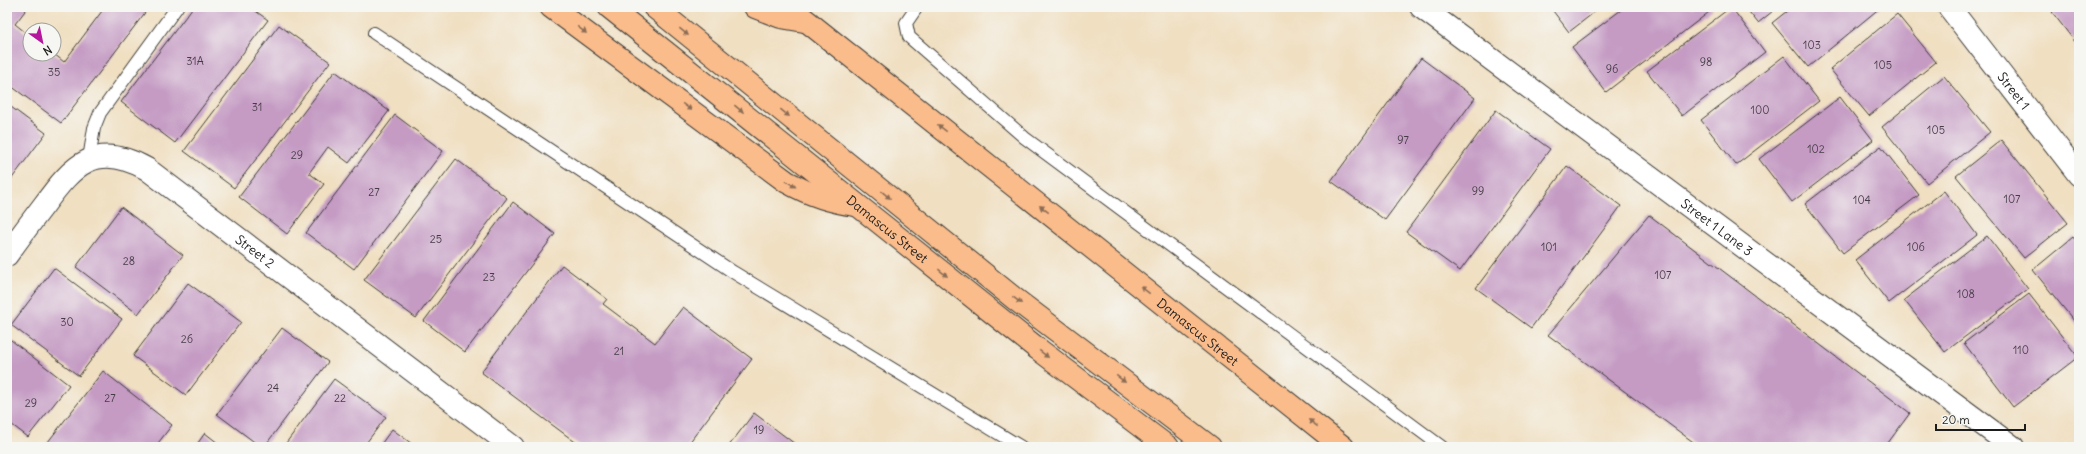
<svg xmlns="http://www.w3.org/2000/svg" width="2086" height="454" font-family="Delius,sans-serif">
<rect width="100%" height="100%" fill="#f6f6f2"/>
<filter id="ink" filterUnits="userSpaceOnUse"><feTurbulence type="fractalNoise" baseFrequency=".025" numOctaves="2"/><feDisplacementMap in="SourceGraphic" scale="8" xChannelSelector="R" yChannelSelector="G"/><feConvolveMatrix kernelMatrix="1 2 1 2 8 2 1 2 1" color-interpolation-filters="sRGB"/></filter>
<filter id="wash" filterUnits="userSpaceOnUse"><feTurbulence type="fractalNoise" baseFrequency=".012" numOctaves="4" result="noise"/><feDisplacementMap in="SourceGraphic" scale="16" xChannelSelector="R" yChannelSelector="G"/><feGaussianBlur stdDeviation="0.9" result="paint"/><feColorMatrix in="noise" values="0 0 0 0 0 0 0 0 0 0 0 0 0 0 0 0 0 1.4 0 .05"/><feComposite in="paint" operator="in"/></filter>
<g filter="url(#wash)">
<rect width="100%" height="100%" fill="#f0dfc1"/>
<g id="blocks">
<path fill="#c59bc4" d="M 7,7 L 28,7 L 15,24 L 30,36 L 30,54 L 54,54 L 64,62 L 105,7 L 143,7 L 147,10 L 61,123 L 7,83 Z
M 193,7 L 250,7 L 268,20 L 175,143 L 121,102 Z
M 1550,7 L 1601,7 L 1569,32 Z
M 1625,7 L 1711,7 L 1713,9 L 1606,92 L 1572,47 Z
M 1731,7 L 1765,52 L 1682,116 L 1647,71 Z
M 1745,7 L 1778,7 L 1758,23 Z
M 1792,7 L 1881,7 L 1808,67 L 1772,23 Z
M 2059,7 L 2079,7 L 2079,47 L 2052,12 Z
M 1897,14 L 1936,62 L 1869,116 L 1830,69 Z
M 279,25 L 330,62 L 234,188 L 184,151 Z
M 1784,56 L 1819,101 L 1736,165 L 1701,120 Z
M 1421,58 L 1475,98 L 1385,220 L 1331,181 Z
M 335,71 L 389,111 L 349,163 L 328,147 L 309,173 L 324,184 L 287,234 L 239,197 Z
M 1944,76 L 1990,132 L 1927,183 L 1882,127 Z
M 1840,97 L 1873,140 L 1792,202 L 1759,159 Z
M 7,104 L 46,133 L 7,185 Z
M 1496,110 L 1550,149 L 1460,271 L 1406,232 Z
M 395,115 L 443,151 L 354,269 L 306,233 Z
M 2001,140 L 2068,223 L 2024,258 L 1956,176 Z
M 1881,146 L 1919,195 L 1843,253 L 1805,204 Z
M 456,159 L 507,198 L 416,318 L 364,280 Z
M 1567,166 L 1621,206 L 1531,328 L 1476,288 Z
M 1944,191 L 1977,235 L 1889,303 L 1855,260 Z
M 513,202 L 555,234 L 465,352 L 424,321 Z
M 121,207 L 183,255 L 138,314 L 76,267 Z
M 1649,215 L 1910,413 L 1885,447 L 1700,447 L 1548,335 Z
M 1987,236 L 2028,289 L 1945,352 L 1904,300 Z
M 2073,237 L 2079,245 L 2079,327 L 2033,270 Z
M 562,265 L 607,299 L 603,304 L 655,343 L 683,307 L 752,359 L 686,447 L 582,447 L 481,372 Z
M 54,268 L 122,319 L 79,376 L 11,325 Z
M 188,283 L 241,322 L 186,395 L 133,356 Z
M 2029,294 L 2078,357 L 2013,407 L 1964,343 Z
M 282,328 L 328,362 L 264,447 L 261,447 L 217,414 Z
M 7,337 L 69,385 L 28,437 L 7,421 Z
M 103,371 L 172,425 L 155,447 L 44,447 Z
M 334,379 L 386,417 L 363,447 L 283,447 Z
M 754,413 L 799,447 L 728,447 Z
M 392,429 L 416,447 L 379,447 Z
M 205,433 L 223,447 L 195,447 Z"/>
</g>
</g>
<g filter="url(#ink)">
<use href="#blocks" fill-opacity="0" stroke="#3c3935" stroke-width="1"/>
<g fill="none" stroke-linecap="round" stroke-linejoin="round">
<defs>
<path id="lane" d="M 917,7 L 906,23 L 909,37 L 1025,138 L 1442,447
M 374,33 L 733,272 L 1021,447
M 89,159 L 94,128 L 100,113 L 177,7"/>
<g id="street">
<path id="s1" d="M 1421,7 L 2013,447"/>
<path id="s2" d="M 1949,7 L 2079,175"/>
<path id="s3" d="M 7,255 C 19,238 31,222 44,205 C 73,165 96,140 147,169 L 513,447"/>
</g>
<g id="primary">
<path d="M 551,7 L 787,182 C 810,195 830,202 856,205"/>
<path id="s4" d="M 609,7 L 1038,349 L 1168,447"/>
<path d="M 654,7 L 1015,299 L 1210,447"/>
<path d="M 755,7 L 781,17 L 804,21"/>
<path id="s5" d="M 789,7 L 1343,447"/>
</g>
</defs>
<use href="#lane" stroke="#3c3935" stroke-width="14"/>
<use href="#street" stroke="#3c3935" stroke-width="24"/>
<use href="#primary" stroke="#3c3935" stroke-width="24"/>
<use href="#lane" stroke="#fff" stroke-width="12"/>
<use href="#street" stroke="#fff" stroke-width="22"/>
<use href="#primary" stroke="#fabc8b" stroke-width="22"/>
</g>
<defs><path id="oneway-solid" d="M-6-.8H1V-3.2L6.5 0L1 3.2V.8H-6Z"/></defs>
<g fill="#8b6c54">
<use href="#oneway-solid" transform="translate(582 30) rotate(36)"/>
<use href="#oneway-solid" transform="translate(684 32) rotate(39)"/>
<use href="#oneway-solid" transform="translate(687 107) rotate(36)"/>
<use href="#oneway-solid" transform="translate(739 109) rotate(39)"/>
<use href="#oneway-solid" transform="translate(785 113) rotate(39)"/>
<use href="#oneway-solid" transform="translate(942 128) rotate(-142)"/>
<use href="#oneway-solid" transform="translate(791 184) rotate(32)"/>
<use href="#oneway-solid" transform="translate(886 195) rotate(39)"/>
<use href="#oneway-solid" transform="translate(1044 209) rotate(-142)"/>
<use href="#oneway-solid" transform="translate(943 273) rotate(39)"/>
<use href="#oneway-solid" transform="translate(1145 290) rotate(-142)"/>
<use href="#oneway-solid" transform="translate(1017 300) rotate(38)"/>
<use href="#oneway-solid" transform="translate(1044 354) rotate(37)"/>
<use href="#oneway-solid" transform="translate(1121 379) rotate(37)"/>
<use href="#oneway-solid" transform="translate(1313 423) rotate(-142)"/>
</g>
</g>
<g text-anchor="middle" stroke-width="3.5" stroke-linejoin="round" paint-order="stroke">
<g font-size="11" fill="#463c46">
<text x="1812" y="49">103</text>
<text x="195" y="65">31A</text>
<text x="1706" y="66">98</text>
<text x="1883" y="69">105</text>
<text x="1612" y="73">96</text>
<text x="54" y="76">35</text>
<text x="257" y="111">31</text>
<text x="1760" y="114">100</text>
<text x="1936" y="134">105</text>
<text x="1403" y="144">97</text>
<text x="1816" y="153">102</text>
<text x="297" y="159">29</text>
<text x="1478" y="195">99</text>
<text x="374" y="196">27</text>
<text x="2012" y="203">107</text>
<text x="1862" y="204">104</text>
<text x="436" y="243">25</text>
<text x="1549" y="251">101</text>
<text x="1916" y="251">106</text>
<text x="129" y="265">28</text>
<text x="1663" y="279">107</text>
<text x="489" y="281">23</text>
<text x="1966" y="298">108</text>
<text x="67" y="326">30</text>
<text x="187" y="343">26</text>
<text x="2021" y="354">110</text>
<text x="619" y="355">21</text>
<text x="273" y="392">24</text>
<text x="110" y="402">27</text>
<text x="340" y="402">22</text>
<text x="31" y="407">29</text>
<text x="759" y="434">19</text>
</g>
<g font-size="13" fill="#1c1c1c" stroke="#f6f6f2">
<text dy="5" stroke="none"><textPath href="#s2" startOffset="106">Street 1</textPath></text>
<text dy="5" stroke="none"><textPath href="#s1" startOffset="369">Street 1 Lane 3</textPath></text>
<text dy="5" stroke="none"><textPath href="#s4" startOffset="356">Damascus Street</textPath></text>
<text dy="5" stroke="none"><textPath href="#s3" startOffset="323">Street 2</textPath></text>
<text dy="5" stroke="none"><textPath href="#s5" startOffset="522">Damascus Street</textPath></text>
</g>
</g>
<rect width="2086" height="454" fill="none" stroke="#f6f6f2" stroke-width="24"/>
<g transform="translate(42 42) rotate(147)"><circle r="19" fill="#f6f6f2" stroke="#9f9f9c"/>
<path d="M0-3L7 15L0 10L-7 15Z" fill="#b5179e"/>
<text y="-6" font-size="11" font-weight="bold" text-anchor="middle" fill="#1c1c1c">N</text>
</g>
<path d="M1936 424v6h89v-6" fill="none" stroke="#1c1c1c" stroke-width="2"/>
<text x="1942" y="424" font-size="12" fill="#1c1c1c" stroke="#f6f6f2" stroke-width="3" paint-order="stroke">20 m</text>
</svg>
